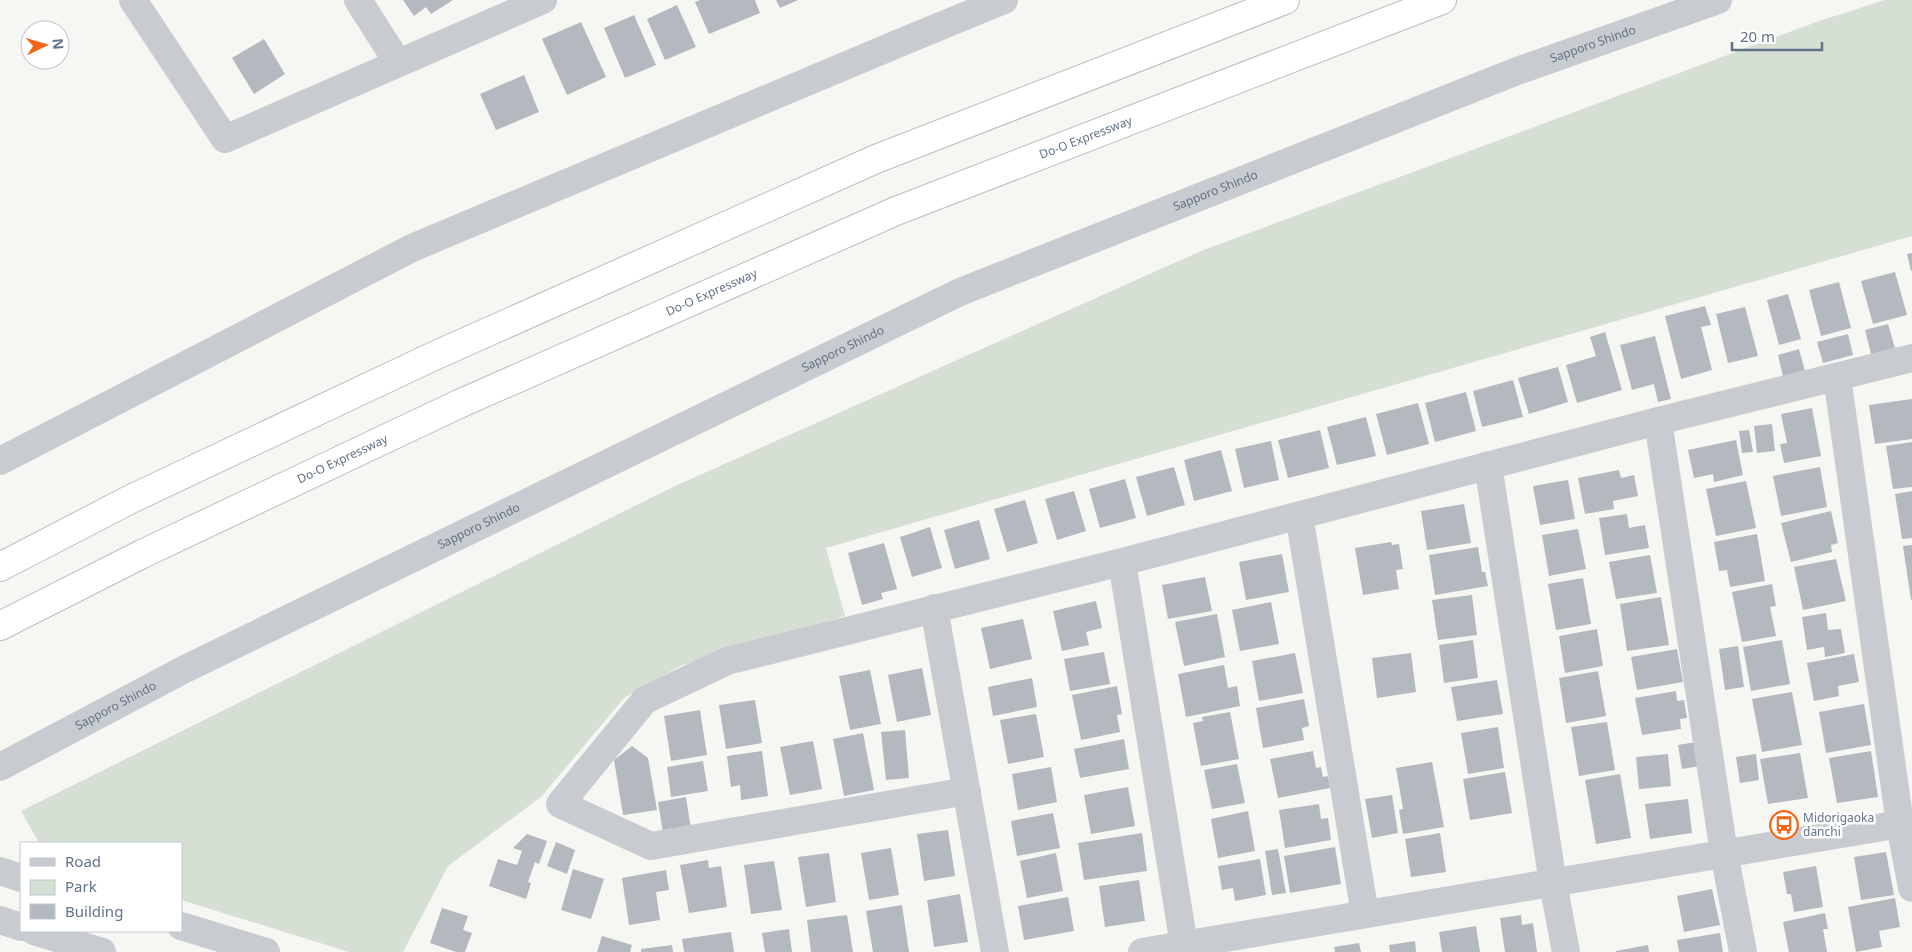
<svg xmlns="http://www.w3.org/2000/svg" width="1912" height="952" font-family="'Noto Sans',sans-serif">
<rect width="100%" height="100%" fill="#f6f7f3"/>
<path fill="#d6dfd3" d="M 1885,0 L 1912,0 L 1912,236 L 826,548 L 845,616 L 680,666 L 624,698 L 541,797 L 448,866 L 403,952 L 349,952 L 181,900 L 181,843 L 39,843 L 21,811 L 673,487 L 1201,251 L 1819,21 Z"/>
<path fill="#b3b9bf" d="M 403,0 L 453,0 L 431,14 L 426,7 L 414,16 Z
M 700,0 L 755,0 L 760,13 L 709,34 L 695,2 Z
M 776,0 L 798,0 L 780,8 Z
M 677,5 L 696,47 L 665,60 L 647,19 Z
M 634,15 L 656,65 L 625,78 L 604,28 Z
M 581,22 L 606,77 L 567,95 L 542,39 Z
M 264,39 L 285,74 L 254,94 L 232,58 Z
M 524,75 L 539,112 L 496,130 L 480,94 Z
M 1912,253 L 1912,271 L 1911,271 L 1907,254 Z
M 1895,272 L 1907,315 L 1873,324 L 1861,281 Z
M 1839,282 L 1851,328 L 1821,336 L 1809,290 Z
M 1788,294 L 1801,339 L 1779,345 L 1767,300 Z
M 1705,306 L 1711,325 L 1701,327 L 1712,370 L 1681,379 L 1665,316 Z
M 1745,307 L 1758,356 L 1728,363 L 1716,314 Z
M 1888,324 L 1895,348 L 1871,354 L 1865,330 Z
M 1605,332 L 1622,390 L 1577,403 L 1566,365 L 1596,356 L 1590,337 Z
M 1848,334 L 1853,355 L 1823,363 L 1817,342 Z
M 1655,336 L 1671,399 L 1658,402 L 1654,384 L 1632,390 L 1620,345 Z
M 1799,349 L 1805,371 L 1783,377 L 1778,355 Z
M 1558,367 L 1568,402 L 1529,414 L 1518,378 Z
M 1513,380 L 1523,417 L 1482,427 L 1473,391 Z
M 1466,392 L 1476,431 L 1435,442 L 1425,403 Z
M 1912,399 L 1912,439 L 1875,444 L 1869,405 Z
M 1418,403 L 1429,444 L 1387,455 L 1376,414 Z
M 1812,408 L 1821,456 L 1784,463 L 1780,444 L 1787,443 L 1781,414 Z
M 1366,417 L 1376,456 L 1337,465 L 1327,427 Z
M 1772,424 L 1775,451 L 1757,453 L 1754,426 Z
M 1320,430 L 1329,468 L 1288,478 L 1278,440 Z
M 1749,430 L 1753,452 L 1742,453 L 1739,431 Z
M 1736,440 L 1743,475 L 1714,482 L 1713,474 L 1694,478 L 1688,450 Z
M 1271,441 L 1279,480 L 1244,488 L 1235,449 Z
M 1912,442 L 1912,487 L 1893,489 L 1886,446 Z
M 1221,450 L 1232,491 L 1194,501 L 1184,460 Z
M 1174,467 L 1185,505 L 1147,516 L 1136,477 Z
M 1820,467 L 1827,507 L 1781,516 L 1773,476 Z
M 1619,470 L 1621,478 L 1634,475 L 1638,496 L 1613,501 L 1614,509 L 1585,514 L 1578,478 Z
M 1125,479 L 1136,518 L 1100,528 L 1089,489 Z
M 1568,480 L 1575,519 L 1540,525 L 1533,486 Z
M 1746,481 L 1756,528 L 1716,536 L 1706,489 Z
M 1074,491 L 1086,531 L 1057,540 L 1045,499 Z
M 1912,491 L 1912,538 L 1902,539 L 1895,494 Z
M 1025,500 L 1038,543 L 1007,552 L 994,509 Z
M 1464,504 L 1471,543 L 1427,550 L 1421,511 Z
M 1831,511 L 1838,543 L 1831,545 L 1832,552 L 1791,562 L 1781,523 Z
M 1627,514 L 1629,528 L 1645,525 L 1649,548 L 1605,555 L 1599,518 Z
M 979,520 L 990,559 L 955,569 L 944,530 Z
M 930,527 L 942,568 L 912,577 L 900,537 Z
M 1578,529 L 1586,569 L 1549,576 L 1542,535 Z
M 1757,534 L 1765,581 L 1730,587 L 1727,570 L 1719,571 L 1714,542 Z
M 1391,542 L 1392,545 L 1399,544 L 1403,569 L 1396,570 L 1399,589 L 1363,595 L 1355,548 Z
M 884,543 L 897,589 L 881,593 L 883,599 L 862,605 L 848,553 Z
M 1912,545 L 1912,599 L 1911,600 L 1903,546 Z
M 1478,547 L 1482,572 L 1485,572 L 1488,586 L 1435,595 L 1429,555 Z
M 1282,554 L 1289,592 L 1246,600 L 1239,562 Z
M 1650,555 L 1657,593 L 1616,599 L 1609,562 Z
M 1836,559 L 1846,601 L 1803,610 L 1794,567 Z
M 1205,577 L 1212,611 L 1168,619 L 1162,585 Z
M 1583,578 L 1591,624 L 1556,630 L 1548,584 Z
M 1772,584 L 1776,606 L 1770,607 L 1776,636 L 1742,642 L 1732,592 Z
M 1472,595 L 1477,635 L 1438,640 L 1432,600 Z
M 1661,597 L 1669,645 L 1627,651 L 1620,604 Z
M 1096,601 L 1102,628 L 1086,632 L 1089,645 L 1062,651 L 1053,611 Z
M 1271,602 L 1279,644 L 1240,651 L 1232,610 Z
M 1826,613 L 1828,630 L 1841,629 L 1845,653 L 1825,657 L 1824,647 L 1807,650 L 1802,617 Z
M 1217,614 L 1225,657 L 1184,666 L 1175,622 Z
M 1023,619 L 1032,659 L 990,669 L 981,628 Z
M 1597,629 L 1603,666 L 1565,673 L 1559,636 Z
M 1473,640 L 1478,678 L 1444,683 L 1439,645 Z
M 1782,640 L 1790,684 L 1751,691 L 1743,647 Z
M 1738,646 L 1744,687 L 1725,690 L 1719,649 Z
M 1677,649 L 1683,682 L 1637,690 L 1631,657 Z
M 1104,652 L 1110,684 L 1070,691 L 1064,659 Z
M 1295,653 L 1303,693 L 1259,701 L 1252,661 Z
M 1411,653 L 1416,692 L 1377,698 L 1372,658 Z
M 1854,654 L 1859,682 L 1838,686 L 1839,696 L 1814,701 L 1807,663 Z
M 1224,665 L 1228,688 L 1237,686 L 1240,706 L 1186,717 L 1178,674 Z
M 922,668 L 931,715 L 897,722 L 888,675 Z
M 870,670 L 881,724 L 850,730 L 839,676 Z
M 1598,671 L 1606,716 L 1566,723 L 1559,678 Z
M 1032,678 L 1037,707 L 993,716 L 988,687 Z
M 1497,680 L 1503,714 L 1457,721 L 1451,687 Z
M 1117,686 L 1122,714 L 1117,715 L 1120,732 L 1081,740 L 1072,695 Z
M 1676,691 L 1677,701 L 1684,700 L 1687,718 L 1680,719 L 1681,729 L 1642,735 L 1635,698 Z
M 1792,692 L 1802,745 L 1762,752 L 1752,699 Z
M 1304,699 L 1309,726 L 1302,728 L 1304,740 L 1263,748 L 1256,708 Z
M 755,700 L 762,743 L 726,749 L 719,705 Z
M 1864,704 L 1871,745 L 1826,753 L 1819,712 Z
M 700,710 L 707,755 L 671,761 L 664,716 Z
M 1230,712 L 1239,759 L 1201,766 L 1193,723 L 1203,721 L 1202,717 Z
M 1036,714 L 1044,757 L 1008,764 L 1000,720 Z
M 1607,722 L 1615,770 L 1579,776 L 1571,727 Z
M 1498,727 L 1504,768 L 1468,774 L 1461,733 Z
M 905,730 L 909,778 L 886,780 L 881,732 Z
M 863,733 L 874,790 L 844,796 L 833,739 Z
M 1124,739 L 1129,769 L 1080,778 L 1074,749 Z
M 813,741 L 822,789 L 790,795 L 780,747 Z
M 1696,742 L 1700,766 L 1682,769 L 1678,745 Z
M 632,746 L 648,758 L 657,810 L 623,815 L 614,760 Z
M 762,751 L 768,796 L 741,800 L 740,785 L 731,787 L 727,756 Z
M 1313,751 L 1316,768 L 1321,767 L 1323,777 L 1328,776 L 1330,788 L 1278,798 L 1270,759 Z
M 1871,751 L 1878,797 L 1837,803 L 1829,758 Z
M 1800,753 L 1808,798 L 1768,804 L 1760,759 Z
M 1668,754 L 1671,786 L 1639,789 L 1636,757 Z
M 1756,754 L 1759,780 L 1740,783 L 1736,757 Z
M 703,761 L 708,791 L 671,797 L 667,767 Z
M 1432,762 L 1444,827 L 1403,834 L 1399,810 L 1403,809 L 1396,768 Z
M 1237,764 L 1245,803 L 1212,809 L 1204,770 Z
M 1051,767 L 1057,802 L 1018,810 L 1012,774 Z
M 1505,772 L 1512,813 L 1470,820 L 1463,779 Z
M 1620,774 L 1631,838 L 1596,844 L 1585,780 Z
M 1128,787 L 1135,826 L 1091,834 L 1084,795 Z
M 1392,795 L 1398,833 L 1372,838 L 1365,799 Z
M 686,797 L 691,829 L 663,833 L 658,802 Z
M 1688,799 L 1692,833 L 1650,839 L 1645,804 Z
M 1319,804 L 1321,819 L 1328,818 L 1331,840 L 1285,848 L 1279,810 Z
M 1248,811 L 1255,851 L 1218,858 L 1211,819 Z
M 1053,813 L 1060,848 L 1017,856 L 1011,821 Z
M 948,830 L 955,876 L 924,881 L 917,834 Z
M 1142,833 L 1147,871 L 1084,880 L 1078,843 Z
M 1440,833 L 1446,872 L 1411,877 L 1405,839 Z
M 527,834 L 547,841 L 539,864 L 535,862 L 528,882 L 531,883 L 526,899 L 489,886 L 498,859 L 517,865 L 522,851 L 513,848 Z
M 556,842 L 575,850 L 567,874 L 547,866 Z
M 1335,847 L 1341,884 L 1290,893 L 1284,856 Z
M 891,848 L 899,895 L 869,900 L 861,853 Z
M 1278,849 L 1286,893 L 1272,895 L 1265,851 Z
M 1886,852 L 1894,895 L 1861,900 L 1854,857 Z
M 829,853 L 836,902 L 806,907 L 798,857 Z
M 1056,853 L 1063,891 L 1027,898 L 1020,861 Z
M 1260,859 L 1266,895 L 1235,901 L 1233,888 L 1222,890 L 1218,866 Z
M 708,860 L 709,868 L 721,866 L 727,907 L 689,913 L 680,865 Z
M 774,861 L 782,910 L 751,914 L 744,865 Z
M 1816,866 L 1823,907 L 1794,912 L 1791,894 L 1787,894 L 1783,872 Z
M 573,869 L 604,879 L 591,919 L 561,910 Z
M 666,870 L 669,890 L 656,892 L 660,920 L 629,925 L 622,878 Z
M 1139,880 L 1145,921 L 1105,927 L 1099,886 Z
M 1712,889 L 1720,925 L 1684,932 L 1677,896 Z
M 960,894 L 968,942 L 934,947 L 927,900 Z
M 1068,897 L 1074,931 L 1024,940 L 1018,906 Z
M 1895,898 L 1900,927 L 1879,931 L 1882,947 L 1856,952 L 1848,907 Z
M 902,905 L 909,952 L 873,952 L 866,911 Z
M 442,908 L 468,916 L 463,930 L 472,933 L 465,952 L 456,952 L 430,943 Z
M 1825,913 L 1828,929 L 1823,929 L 1827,952 L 1789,952 L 1783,922 Z
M 847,915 L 853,952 L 811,952 L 807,920 Z
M 1521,915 L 1522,925 L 1533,923 L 1537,952 L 1505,952 L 1500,918 Z
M 1476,926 L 1480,952 L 1442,952 L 1439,932 Z
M 789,929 L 792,952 L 765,952 L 762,933 Z
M 731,932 L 734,952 L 684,952 L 682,939 Z
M 1720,933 L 1723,952 L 1679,952 L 1677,940 Z
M 602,936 L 632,945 L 630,952 L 597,952 Z
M 1415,941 L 1416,952 L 1390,952 L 1389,945 Z
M 1359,943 L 1361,952 L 1335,952 L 1334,947 Z
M 672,945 L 673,952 L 641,952 L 641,949 Z
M 1648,945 L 1649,952 L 1616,952 L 1616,951 Z"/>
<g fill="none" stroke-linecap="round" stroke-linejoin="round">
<defs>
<g id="motorway">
<path d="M 0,567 L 131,499 L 434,356 L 876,159 L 1285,0"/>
<path id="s2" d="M 0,626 L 142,554 L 459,404 L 896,211 L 1442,0"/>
</g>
</defs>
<use href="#motorway" stroke="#babdc0" stroke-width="30"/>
<path stroke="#c8cbcf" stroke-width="28" d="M 133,0 L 225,139 L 543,0
M 358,0 L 398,63
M 1837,377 L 1900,824 L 1912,888
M 1658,421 L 1724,853 L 1743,952
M 1488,465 L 1553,883 L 1566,952
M 1299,515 L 1365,914
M 1122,562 L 1184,945
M 934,608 L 995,952
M 967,791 L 651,846 L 560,804 L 645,700 L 727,661 L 1122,562 L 1658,421 L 1912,358"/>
<g stroke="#c8cbcf" stroke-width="28">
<path d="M 0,461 L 412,248 L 909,39 L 1004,0"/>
<path id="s1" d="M 0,767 L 185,669 L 960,292 L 1517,71 L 1718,0"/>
<path d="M 0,871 L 21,878"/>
<path d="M 0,920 L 21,927"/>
<path d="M 181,926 L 266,952"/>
<path d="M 34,931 L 102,952"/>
<path d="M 1142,952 L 1912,822"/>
</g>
<use href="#motorway" stroke="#fff" stroke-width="28"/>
</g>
<defs>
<symbol id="bus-ring" viewBox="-11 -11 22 22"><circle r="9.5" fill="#fff" stroke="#f46515" stroke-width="1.5"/><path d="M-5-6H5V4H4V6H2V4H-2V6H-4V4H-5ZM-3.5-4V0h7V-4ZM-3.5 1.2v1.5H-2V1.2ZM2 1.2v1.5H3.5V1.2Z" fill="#f46515"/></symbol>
</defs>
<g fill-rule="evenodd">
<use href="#bus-ring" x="1768" y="809" width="32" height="32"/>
</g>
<g text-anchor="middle" stroke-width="5" stroke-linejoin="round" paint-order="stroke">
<g font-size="12" fill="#627287" stroke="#fff">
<text dy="4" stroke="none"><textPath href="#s1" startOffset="1751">Sapporo Shindo</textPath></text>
<text dy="4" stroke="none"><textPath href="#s2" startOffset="1191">Do-O Expressway</textPath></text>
<text dy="4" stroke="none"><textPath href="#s1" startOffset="1346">Sapporo Shindo</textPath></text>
<text dy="4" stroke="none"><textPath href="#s2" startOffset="786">Do-O Expressway</textPath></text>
<text dy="4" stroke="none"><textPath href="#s1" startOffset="941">Sapporo Shindo</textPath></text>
<text dy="4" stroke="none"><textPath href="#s2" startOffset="381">Do-O Expressway</textPath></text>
<text dy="4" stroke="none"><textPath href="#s1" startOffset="536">Sapporo Shindo</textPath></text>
<text dy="4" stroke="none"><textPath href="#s1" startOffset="131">Sapporo Shindo</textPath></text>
</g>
<g font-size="12" fill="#627287" stroke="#fff" text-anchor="start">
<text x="1803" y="822">Midorigaoka<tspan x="1803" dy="14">danchi</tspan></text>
</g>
</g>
<rect x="20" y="842" width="162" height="90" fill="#ffffff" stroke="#c0c7cf"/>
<rect x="30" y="858" width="25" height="8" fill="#c8cbcf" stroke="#c0c7cf"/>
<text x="65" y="867" font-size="15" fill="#627287">Road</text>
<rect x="30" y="880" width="25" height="15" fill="#d6dfd3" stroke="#c0c7cf"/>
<text x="65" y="892" font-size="15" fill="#627287">Park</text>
<rect x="30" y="904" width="25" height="15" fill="#b3b9bf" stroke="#c0c7cf"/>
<text x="65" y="917" font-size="15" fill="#627287">Building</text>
<g transform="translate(45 45) rotate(85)"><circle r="24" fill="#ffffff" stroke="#c0c7cf"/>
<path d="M0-4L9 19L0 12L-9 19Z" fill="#f46515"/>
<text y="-8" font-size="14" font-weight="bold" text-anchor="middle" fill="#627287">N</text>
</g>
<path d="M1732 42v8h90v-8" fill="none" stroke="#627287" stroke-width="2.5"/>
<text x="1740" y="42" font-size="15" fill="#627287" stroke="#ffffff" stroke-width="4" paint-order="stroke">20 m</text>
</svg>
